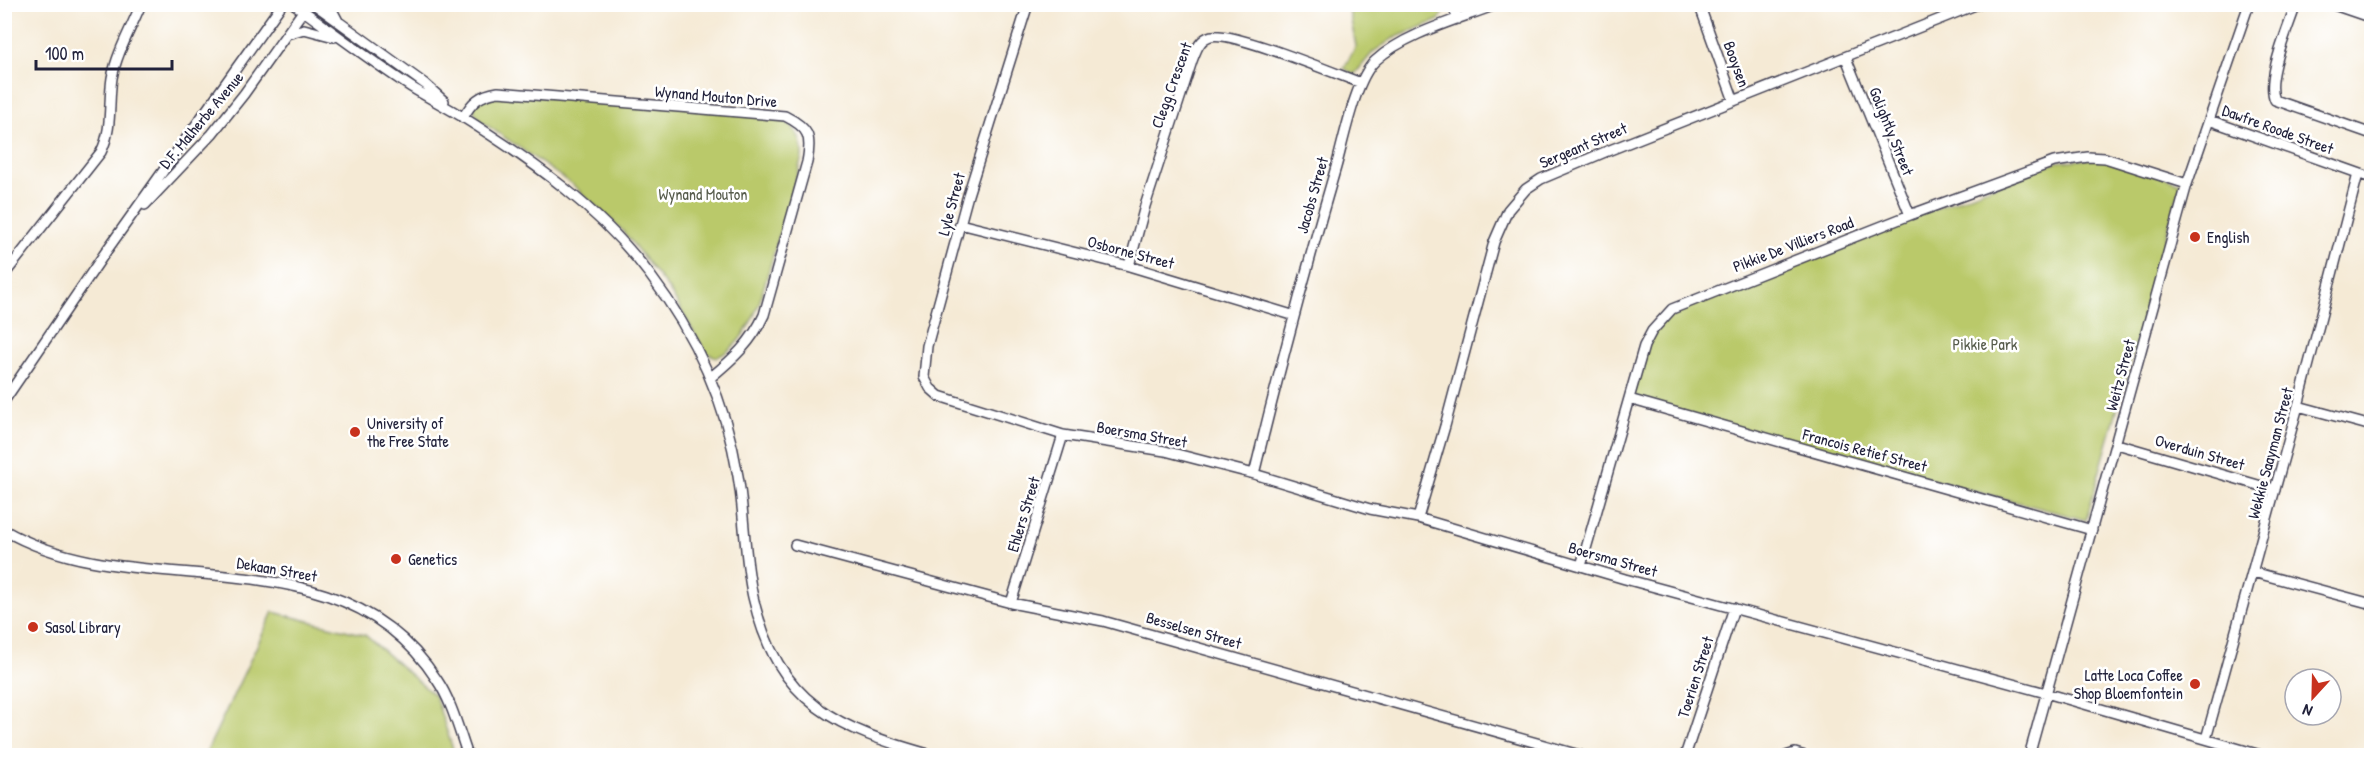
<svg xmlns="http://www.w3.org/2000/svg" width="2376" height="760" font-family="'Patrick Hand',sans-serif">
<rect width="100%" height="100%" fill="#fff"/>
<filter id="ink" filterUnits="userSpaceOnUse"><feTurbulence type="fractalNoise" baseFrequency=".0167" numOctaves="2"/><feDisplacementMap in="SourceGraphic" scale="12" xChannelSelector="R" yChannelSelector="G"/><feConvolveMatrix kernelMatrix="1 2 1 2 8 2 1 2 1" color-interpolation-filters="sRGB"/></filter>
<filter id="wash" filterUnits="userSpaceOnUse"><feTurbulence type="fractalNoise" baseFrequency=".008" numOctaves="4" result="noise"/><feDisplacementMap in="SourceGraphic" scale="24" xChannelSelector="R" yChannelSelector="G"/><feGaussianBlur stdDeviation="1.35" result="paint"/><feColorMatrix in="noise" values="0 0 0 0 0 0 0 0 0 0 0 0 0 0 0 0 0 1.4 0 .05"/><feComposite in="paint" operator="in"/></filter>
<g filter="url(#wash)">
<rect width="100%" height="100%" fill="#f5ead5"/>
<path fill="#bac96b" stroke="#6e7653" stroke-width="1.5" d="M 1348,5 L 1444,5 L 1443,13 L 1439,20 L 1394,38 L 1373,52 L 1354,75 L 1344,68 L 1356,46 Z
M 485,92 L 776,114 C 793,125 803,135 802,157 L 759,304 C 751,324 738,349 717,357 L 706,353 L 670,291 L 622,230 L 573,185 L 481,121 L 474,111 L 474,103 Z
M 2102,158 L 2181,183 L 2086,520 L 1794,444 L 1631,398 L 1640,348 L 1667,313 L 2055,162 Z
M 273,612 L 365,635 L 435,696 L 455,755 L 205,755 Z"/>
</g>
<g filter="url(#ink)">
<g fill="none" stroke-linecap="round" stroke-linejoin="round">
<defs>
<path id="minor" d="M 294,4 C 333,32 371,61 411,87 C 427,97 445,106 461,116 C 531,160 600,208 650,275 C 695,334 726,403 738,476 C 745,516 744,558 753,597 C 778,705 838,729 935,756
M 314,4 L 425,84 L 444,101
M 329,4 L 338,21
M 1028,4 L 968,195 L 927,346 L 924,377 L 930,388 L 939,396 L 1063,435 L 1165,451 L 1254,474 L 1370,509 L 1418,518 L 1625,579 L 2046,693 L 2264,756
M 1452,4 L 1458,19
M 1699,4 L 1734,101
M 2296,4 C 2289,27 2265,79 2275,100 L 2372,134
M 2331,4 L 2372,18
M 287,34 L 304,29 L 334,37
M 1846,58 L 1910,215
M 463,118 C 472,101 480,95 498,92 L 785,116 C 809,128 812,136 807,162 L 764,315 C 752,342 733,359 710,378
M 2209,120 L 2372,178
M 145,205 L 212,134 L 244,94 L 308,4
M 960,224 L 1129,266 L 1292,315
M 1129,266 L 1145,206 L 1192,61 C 1196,51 1199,39 1211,36 C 1233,31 1334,73 1361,83
M 4,275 L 101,152 C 113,128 108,104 112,78 C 117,52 131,29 141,4
M 1629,399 L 2092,530
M 4,401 L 107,250 L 282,4
M 2298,406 L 2372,426
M 2117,444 L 2275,490
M 1254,474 C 1279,371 1306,269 1336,167 C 1344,139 1355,80 1375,61 C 1405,33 1460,19 1498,4
M 1418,518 L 1445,426 L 1494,242 L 1508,210 L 1526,189 L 1541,179 L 1605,152 L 1978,4
M 4,530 C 139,609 338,526 437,680 C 452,702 459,731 468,756
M 795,545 L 1011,603 L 1103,621 L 1583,756
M 1581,566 L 1644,346 L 1652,331 L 1672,309 L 1910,215 L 2054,162 L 2088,157 L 2105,158 L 2187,184
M 2253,572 L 2372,604
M 1011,603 L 1063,435
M 2206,739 L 2298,406 L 2358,174
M 1685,756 L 1734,608
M 1786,756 L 1795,753 L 1805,756
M 2029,756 L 2187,184 L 2249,4"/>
</defs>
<use href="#minor" stroke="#424052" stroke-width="12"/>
<use href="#minor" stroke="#fff" stroke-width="9"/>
</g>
</g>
<g fill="#c8321e" stroke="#fff" stroke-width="2">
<circle cx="2195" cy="237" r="6"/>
<circle cx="355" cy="432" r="6"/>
<circle cx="396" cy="559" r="6"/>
<circle cx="33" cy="627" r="6"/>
<circle cx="2195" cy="684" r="6"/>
</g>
<g text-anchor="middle" stroke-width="5" stroke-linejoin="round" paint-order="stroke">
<g font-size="16" fill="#22223b" stroke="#fff">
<text transform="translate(1737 64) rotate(70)" y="6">Booysen</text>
<text transform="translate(1171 85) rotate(-70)" y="6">Clegg Crescent</text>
<text transform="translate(716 96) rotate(5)" y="6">Wynand Mouton Drive</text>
<text transform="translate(201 120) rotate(-50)" y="6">D.F. Malherbe Avenue</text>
<text transform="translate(2278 129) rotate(20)" y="6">Dawfre Roode Street</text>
<text transform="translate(1892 131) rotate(68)" y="6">Golightly Street</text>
<text transform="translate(1583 145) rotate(-23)" y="6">Sergeant Street</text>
<text transform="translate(1312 195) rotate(-74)" y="6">Jacobs Street</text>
<text transform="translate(951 204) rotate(-75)" y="6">Lyle Street</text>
<text transform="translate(1793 244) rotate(-21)" y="6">Pikkie De Villiers Road</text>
<text transform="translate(1131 252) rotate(15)" y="6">Osborne Street</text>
<text transform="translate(2120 375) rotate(-75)" y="6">Weitz Street</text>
<text transform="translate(1142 434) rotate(10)" y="6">Boersma Street</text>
<text transform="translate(1865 450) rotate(15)" y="6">Francois Retief Street</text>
<text transform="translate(2200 452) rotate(16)" y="6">Overduin Street</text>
<text transform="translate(2270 453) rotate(-75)" y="6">Wekkie Saayman Street</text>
<text transform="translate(1023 514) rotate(-73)" y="6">Ehlers Street</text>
<text transform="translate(1613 559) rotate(16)" y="6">Boersma Street</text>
<text transform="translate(277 569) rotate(10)" y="6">Dekaan Street</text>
<text transform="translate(1194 630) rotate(16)" y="6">Besselsen Street</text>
<text transform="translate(1695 677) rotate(-72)" y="6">Toerien Street</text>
</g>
<g font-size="16" fill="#575c4c" stroke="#fff">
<text x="703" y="200">Wynand Mouton</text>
<text x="1985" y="350">Pikkie Park</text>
</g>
<g font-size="16" fill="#22223b" stroke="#fff" text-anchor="start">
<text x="2207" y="243">English</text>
<text x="367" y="429">University of<tspan x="367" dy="18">the Free State</tspan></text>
<text x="408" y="565">Genetics</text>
<text x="45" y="633">Sasol Library</text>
<text x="2183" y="681" text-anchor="end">Latte Loca Coffee<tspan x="2183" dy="18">Shop Bloemfontein</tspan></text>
</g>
</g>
<rect width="2376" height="760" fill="none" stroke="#fff" stroke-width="24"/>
<g transform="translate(2313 697) rotate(202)"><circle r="28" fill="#ffffff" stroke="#a7a7b1" stroke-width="1.5"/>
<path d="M0-4.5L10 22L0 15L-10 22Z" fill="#c8321e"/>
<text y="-9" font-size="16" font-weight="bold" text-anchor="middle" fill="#22223b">N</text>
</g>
<path d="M36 60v9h136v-9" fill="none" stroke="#22223b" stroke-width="3"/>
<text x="45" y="60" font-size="18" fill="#22223b" stroke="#ffffff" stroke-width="4.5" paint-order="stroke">100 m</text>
</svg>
